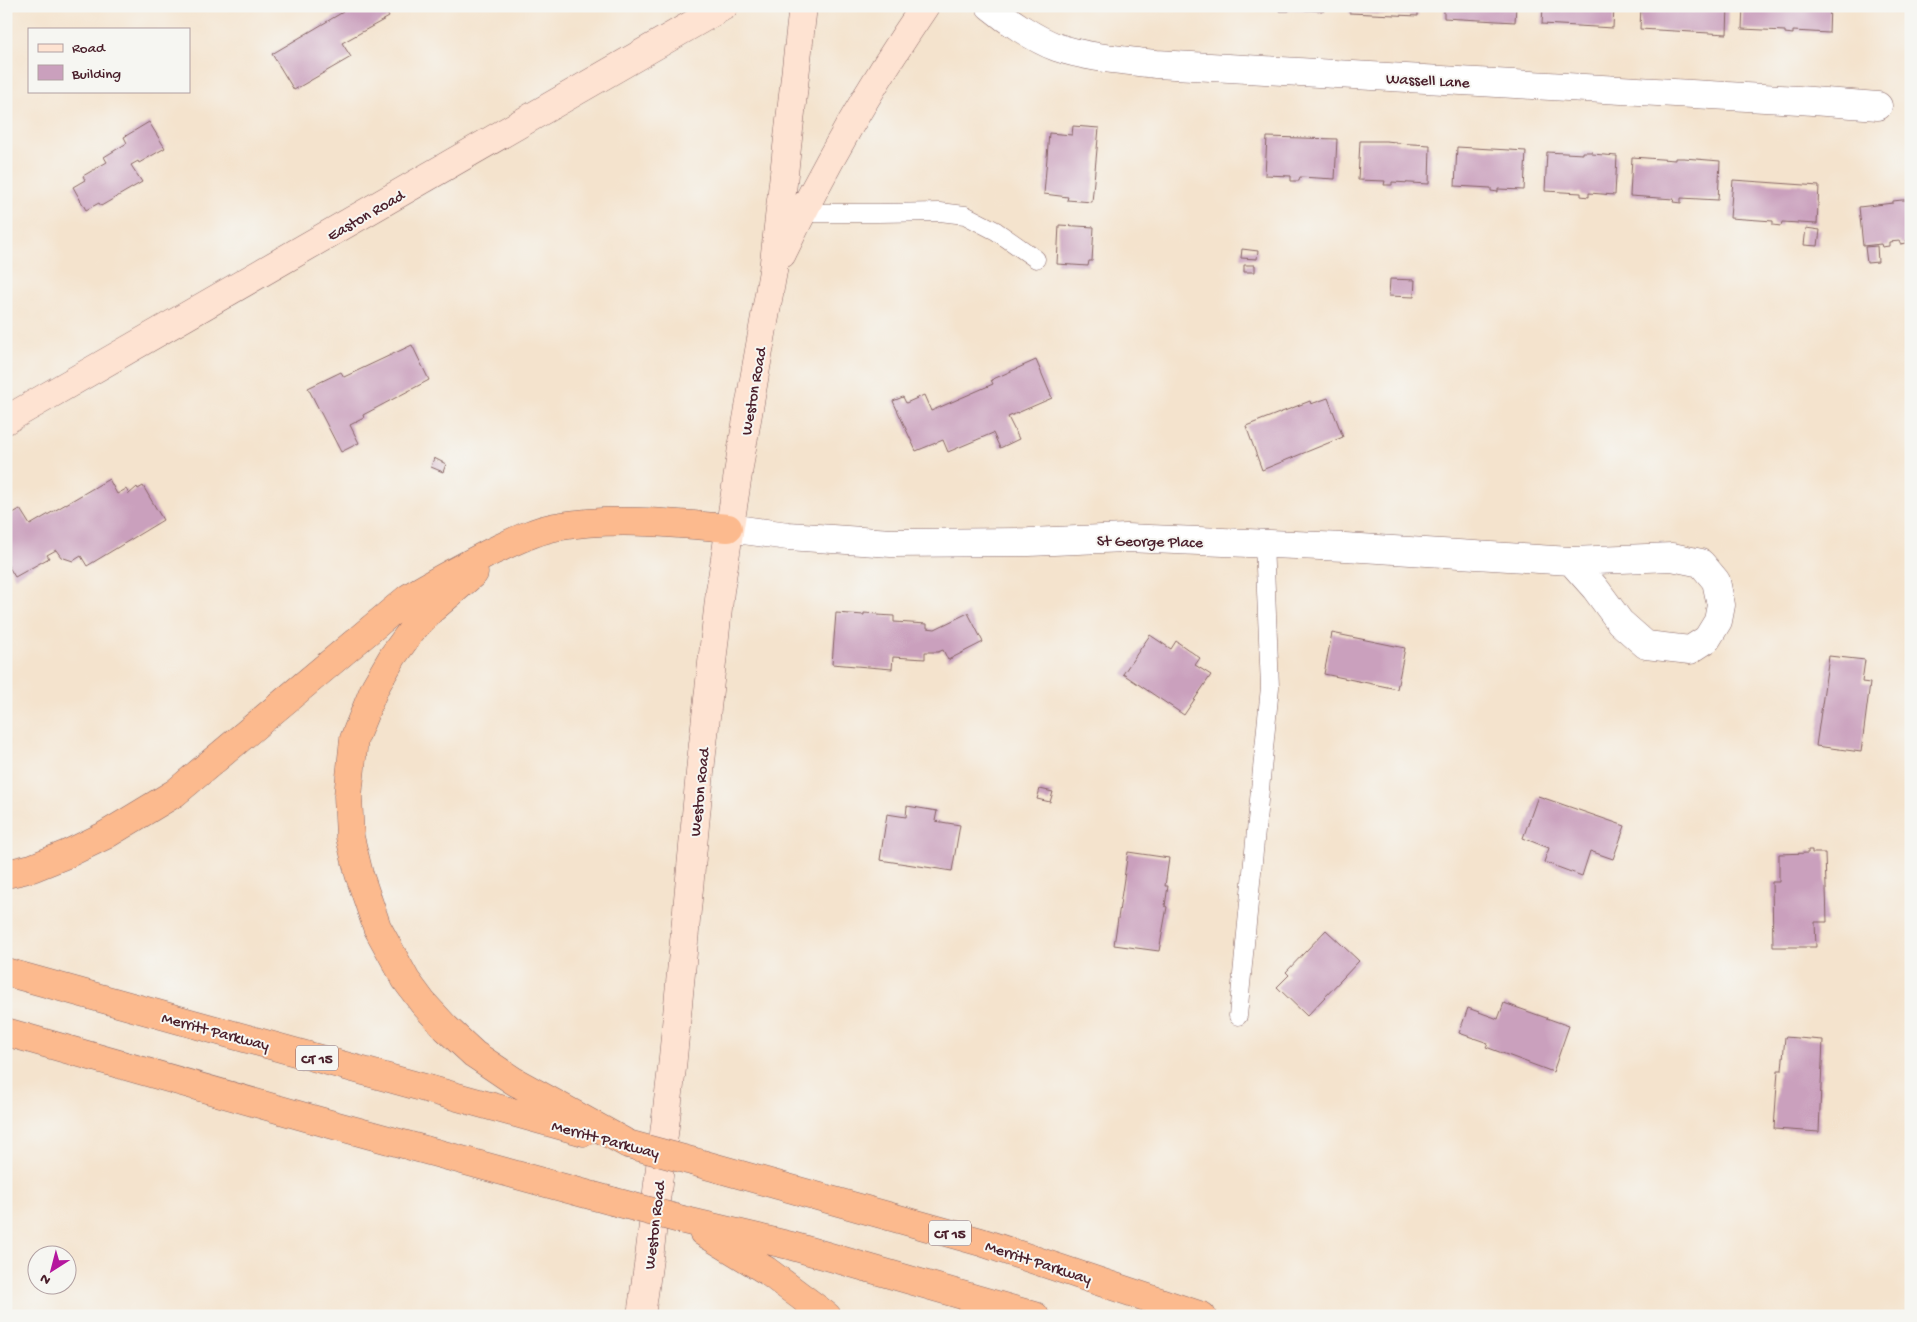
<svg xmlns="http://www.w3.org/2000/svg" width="1917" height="1322" font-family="'Gochi Hand',sans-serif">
<rect width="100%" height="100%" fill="#f6f6f2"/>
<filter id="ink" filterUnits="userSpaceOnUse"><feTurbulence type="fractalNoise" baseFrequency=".02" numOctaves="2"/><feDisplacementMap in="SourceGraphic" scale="10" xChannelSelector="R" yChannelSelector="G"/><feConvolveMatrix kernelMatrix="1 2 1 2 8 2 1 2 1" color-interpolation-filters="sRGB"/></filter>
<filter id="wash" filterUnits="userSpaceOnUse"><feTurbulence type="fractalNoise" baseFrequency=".0096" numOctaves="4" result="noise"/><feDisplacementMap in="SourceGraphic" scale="20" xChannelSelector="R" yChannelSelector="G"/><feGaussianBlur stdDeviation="1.12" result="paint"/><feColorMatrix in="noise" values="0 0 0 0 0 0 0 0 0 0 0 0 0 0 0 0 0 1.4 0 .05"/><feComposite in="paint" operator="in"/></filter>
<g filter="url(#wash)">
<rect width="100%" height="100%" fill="#f4e3cd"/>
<g id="blocks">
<path fill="#caa0bd" d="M 342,6 L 383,6 L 389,17 L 342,43 L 351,57 L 294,90 L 272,54 L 343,12 L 340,7 Z
M 1267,6 L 1324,6 L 1324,11 L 1289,9 L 1289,11 L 1279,11 L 1279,9 L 1267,8 Z
M 1350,6 L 1418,6 L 1418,16 L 1349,13 Z
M 1444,6 L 1516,6 L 1515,22 L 1444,18 Z
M 1543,6 L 1614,6 L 1613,28 L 1542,24 Z
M 1641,6 L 1728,6 L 1727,34 L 1640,29 Z
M 1743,6 L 1830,6 L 1829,33 L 1793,31 L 1793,34 L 1785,33 L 1785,31 L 1742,29 Z
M 1898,6 L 1911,6 L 1911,10 L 1906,9 L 1906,11 L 1897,10 Z
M 149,122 L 165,148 L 139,163 L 138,161 L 131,165 L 142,182 L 101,206 L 99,203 L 86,210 L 73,187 L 85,180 L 83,176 L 107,162 L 104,157 L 127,143 L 124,137 Z
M 1073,126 L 1099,128 L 1092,202 L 1067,200 L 1068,197 L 1044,194 L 1049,133 L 1072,135 Z
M 1267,137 L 1337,139 L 1335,179 L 1300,177 L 1299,181 L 1291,181 L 1291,176 L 1265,175 Z
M 1360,141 L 1386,141 L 1396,142 L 1395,143 L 1430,145 L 1429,184 L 1392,182 L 1392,185 L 1384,185 L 1385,181 L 1358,180 Z
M 1457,147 L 1526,151 L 1524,190 L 1498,189 L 1498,192 L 1491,191 L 1491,188 L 1455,186 Z
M 1547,152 L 1583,154 L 1583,152 L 1592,152 L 1592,154 L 1617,156 L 1615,195 L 1589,193 L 1589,197 L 1581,196 L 1581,193 L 1545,191 Z
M 1632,157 L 1675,160 L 1675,158 L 1684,158 L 1720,161 L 1718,200 L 1681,198 L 1681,203 L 1673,202 L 1674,199 L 1630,196 Z
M 1733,180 L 1819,186 L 1817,224 L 1782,222 L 1781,226 L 1773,225 L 1773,221 L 1730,218 Z
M 1902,200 L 1911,200 L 1911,240 L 1906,240 L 1907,243 L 1900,244 L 1900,241 L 1889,242 L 1889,246 L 1882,247 L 1881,244 L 1863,246 L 1859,207 L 1893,203 L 1893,201 Z
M 1059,225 L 1094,227 L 1092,261 L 1089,261 L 1088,266 L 1057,264 Z
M 1806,228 L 1820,230 L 1818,246 L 1804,245 Z
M 1877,246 L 1878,262 L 1867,263 L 1865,247 Z
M 1242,249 L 1258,251 L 1257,259 L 1241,258 Z
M 1244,265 L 1255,265 L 1255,272 L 1244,272 Z
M 1390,279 L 1415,280 L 1414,297 L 1389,296 Z
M 412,345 L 429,380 L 363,415 L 364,418 L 350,425 L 359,443 L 341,452 L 308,388 L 341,372 L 344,377 Z
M 1036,360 L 1052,398 L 1008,417 L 1019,439 L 1000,448 L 993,433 L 948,452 L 943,440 L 916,451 L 893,401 L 903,397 L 906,403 L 924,395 L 931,411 L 993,384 L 991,380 Z
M 1328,398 L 1343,437 L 1262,470 L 1246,426 L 1310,401 L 1311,404 Z
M 434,458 L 446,464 L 443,472 L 431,467 Z
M 109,479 L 117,494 L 126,489 L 129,494 L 137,487 L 138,489 L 143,486 L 163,520 L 87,566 L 81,556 L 73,561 L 61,557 L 56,550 L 47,555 L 49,558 L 15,577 L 6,562 L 6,517 L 20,509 L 30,525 Z
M 836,613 L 864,615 L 864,613 L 878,614 L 877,615 L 894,616 L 894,622 L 927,624 L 927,628 L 935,629 L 968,613 L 983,642 L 948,660 L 943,650 L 938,652 L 925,652 L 925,659 L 893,657 L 892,669 L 832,664 Z
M 1332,633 L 1405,648 L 1397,689 L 1324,674 Z
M 1150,635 L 1171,649 L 1176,641 L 1200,658 L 1195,665 L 1211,675 L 1184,715 L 1123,674 Z
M 1829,656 L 1865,660 L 1862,682 L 1870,683 L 1861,752 L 1816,746 Z
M 1040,789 L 1053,792 L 1050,802 L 1037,799 Z
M 1538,796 L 1625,826 L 1613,859 L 1590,851 L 1582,876 L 1544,862 L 1549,848 L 1523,838 Z
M 907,806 L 937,811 L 935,821 L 960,825 L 952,871 L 880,860 L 887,814 L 906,817 Z
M 1808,850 L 1812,850 L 1812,853 L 1825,853 L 1827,922 L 1815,922 L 1816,947 L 1773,947 L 1772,882 L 1779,882 L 1779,854 L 1808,853 Z
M 1128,852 L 1169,858 L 1165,886 L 1168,886 L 1165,906 L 1167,907 L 1159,951 L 1114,945 Z
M 1326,930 L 1359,961 L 1307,1016 L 1277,987 L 1289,975 L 1286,972 Z
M 1504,1003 L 1569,1026 L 1553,1072 L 1486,1047 L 1488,1043 L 1459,1033 L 1468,1008 L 1498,1019 Z
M 1785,1037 L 1823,1040 L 1819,1132 L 1774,1129 L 1778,1070 L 1782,1070 Z"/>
</g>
</g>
<g filter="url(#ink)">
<use href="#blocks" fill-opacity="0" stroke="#866464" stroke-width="1"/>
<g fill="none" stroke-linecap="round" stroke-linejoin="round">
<defs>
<path id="lane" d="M 802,213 L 878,213 L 940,212 L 965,215 L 996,231 L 1036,259
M 1238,1016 L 1270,687 L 1264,543"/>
<path id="street" d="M 990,6 C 1008,21 1035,39 1056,47 C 1088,58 1123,60 1156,64 L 1799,100 L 1878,106
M 728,528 L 788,536 L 891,543 L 1029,542 L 1126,538 L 1345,547 L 1571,561 L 1672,557 L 1701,563 L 1716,581 L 1721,605 L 1718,621 L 1707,639 L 1690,650 L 1646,645 L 1620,622 L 1595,588 L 1571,561"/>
<path id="secondary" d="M 782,254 C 823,168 871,85 925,6
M 6,420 L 724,6
M 641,1316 L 649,1258 L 672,1068 L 701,762 L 720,591 L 742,448 L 773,271 L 803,6"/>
<path id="highway" d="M 474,573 L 430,611 L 412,630 L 393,656 L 375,687 L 354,739 L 348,796 L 350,837 L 359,874 L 377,927 L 406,980 L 423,1003 L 446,1028 L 474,1054 L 514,1081 L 628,1144
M 6,874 L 32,868 L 67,854 L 104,836 L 175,793 L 408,598 C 435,581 463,567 491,552 C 511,543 533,531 555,527 C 612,517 671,523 728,528
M 6,972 L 584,1132
M 6,1032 L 330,1124 L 612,1201
M 695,1162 L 981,1242 L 1202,1316
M 683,1220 L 792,1246 L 1035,1316
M 703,1232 L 767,1271 L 827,1316"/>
</defs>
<use href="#lane" stroke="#866464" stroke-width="19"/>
<use href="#street" stroke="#866464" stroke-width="29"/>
<use href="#secondary" stroke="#866464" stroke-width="29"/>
<use href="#highway" stroke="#866464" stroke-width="29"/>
<use href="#lane" stroke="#fff" stroke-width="18"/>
<use href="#street" stroke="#fff" stroke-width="28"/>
<use href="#secondary" stroke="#fee3d2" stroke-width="28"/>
<use href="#highway" stroke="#fcba8e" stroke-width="28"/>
<defs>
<path id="highway-bridge" d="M 628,1144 L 695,1162
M 612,1201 L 683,1220"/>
</defs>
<use href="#highway-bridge" stroke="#866464" stroke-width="29" stroke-linecap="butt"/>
<use href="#highway-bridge" stroke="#fcba8e" stroke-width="28"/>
</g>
</g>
<g text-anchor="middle" stroke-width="4" stroke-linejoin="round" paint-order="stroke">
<g fill="#f6f6f2" stroke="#7e6067" stroke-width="1">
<rect x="296" y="1045.5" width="42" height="25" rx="4"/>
<rect x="929" y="1220.5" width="42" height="25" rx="4"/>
</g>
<g font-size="15" font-weight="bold" fill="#4a1f2b">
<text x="317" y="1063">CT 15</text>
<text x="950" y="1238">CT 15</text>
</g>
<g font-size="16" fill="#4a1f2b" stroke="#f6f6f2">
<text transform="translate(1428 79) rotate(3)" y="6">Wassell Lane</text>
<text transform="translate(365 214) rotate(-30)" y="6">Easton Road</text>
<text transform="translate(752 391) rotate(-80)" y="6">Weston Road</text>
<text transform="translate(1150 540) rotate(1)" y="6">St George Place</text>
<text transform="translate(698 792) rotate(-84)" y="6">Weston Road</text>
<text transform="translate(216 1030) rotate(15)" y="6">Merritt Parkway</text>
<text transform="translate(606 1138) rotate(15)" y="6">Merritt Parkway</text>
<text transform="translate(653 1225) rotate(-83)" y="6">Weston Road</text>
<text transform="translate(1039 1261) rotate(18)" y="6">Merritt Parkway</text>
</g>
</g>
<rect width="1917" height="1322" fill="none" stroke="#f6f6f2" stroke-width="25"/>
<rect x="28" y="28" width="162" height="65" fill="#f6f6f2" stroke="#b1a0a2"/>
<rect x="38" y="44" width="25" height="8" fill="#fee3d2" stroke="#b1a0a2"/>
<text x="72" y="52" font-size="15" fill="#4a1f2b">Road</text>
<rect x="38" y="65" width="25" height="15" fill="#caa0bd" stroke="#b1a0a2"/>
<text x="72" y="78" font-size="15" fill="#4a1f2b">Building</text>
<g transform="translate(52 1270) rotate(216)"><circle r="24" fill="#f6f6f2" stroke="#b1a0a2"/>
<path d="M0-4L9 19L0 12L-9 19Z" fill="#b5179e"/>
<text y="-8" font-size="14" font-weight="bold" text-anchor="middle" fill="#4a1f2b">N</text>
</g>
</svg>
